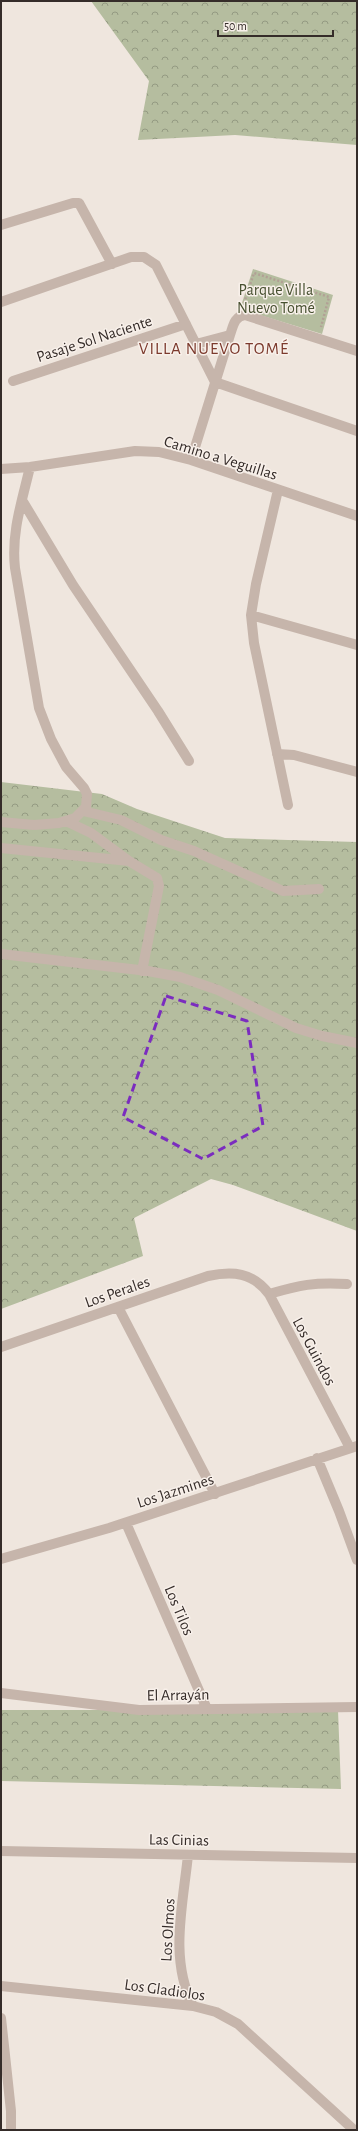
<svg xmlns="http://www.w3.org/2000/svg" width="358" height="2131" font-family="'Alegreya Sans',sans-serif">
<defs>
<pattern id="forest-crowns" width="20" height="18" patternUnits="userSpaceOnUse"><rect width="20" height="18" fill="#b5bd9f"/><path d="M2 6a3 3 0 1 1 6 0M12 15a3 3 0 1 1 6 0" fill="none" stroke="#949a82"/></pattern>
</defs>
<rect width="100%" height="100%" fill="#efe6de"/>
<path fill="url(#forest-crowns)" d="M 91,1 L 357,1 L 357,145 L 235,135 L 138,140 L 149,81 Z
M 1,782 L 102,794 L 137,809 L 225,838 L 357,842 L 357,1231 L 233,1185 L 211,1179 L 134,1218 L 143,1256 L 1,1309 Z
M 1,1710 L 338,1710 L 341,1789 L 1,1781 Z"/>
<path fill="#b5bd9f" d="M 253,269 L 333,295 L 322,334 L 240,309 Z"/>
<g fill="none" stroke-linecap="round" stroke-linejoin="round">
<path stroke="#b2a095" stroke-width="2.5" stroke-dasharray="2 2" stroke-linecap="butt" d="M 244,303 L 254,273 L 329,297 L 321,327"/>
<path stroke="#c6b5ab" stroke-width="10" d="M 1,225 L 73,203 L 79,203 L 112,264
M 1,302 L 131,257 L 144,257 L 156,265 L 215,382 L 357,431
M 196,344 L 230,335
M 13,381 L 186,324
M 191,460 L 230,335 C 233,327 234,316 245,315 L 357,351
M 1,469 L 30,467 L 135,451 L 159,452 L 191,460 L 357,516
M 278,490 L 256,584 L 251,615 L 254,643 L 288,805
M 22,500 L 73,585 L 158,711 L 189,761
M 251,615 L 357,645
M 277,754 L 294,755 L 357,772
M 83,811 L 121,820 L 161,840 L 194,851 L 283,891 L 319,889
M 66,821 L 91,833 L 129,861
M 1,822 L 34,825 L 59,823 L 75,818 L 86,807 L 87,794 L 84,788 L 66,767 L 51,739 L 39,708 L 15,568 C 11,533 22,501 30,467
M 1,848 L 129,861 L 157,878 L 159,886 L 142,971
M 1,954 L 148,971 L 180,977 L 218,990 L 296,1028 L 322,1036 L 357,1043
M 269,1294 C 300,1285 314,1282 347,1284
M 118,1307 L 215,1494
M 1,1347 L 208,1276 C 232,1271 253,1272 269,1294 L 350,1448
M 317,1458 L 339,1511 L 357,1560
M 126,1523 L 207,1709
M 1,1559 L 109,1528 L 357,1446
M 1,1693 L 139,1710 L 357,1707
M 1,1851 L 357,1858
M 188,1855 C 183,1905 169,1959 193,2006
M 1,1986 L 193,2006 L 216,2012 L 238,2024 L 354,2130
M 1,2018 L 11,2111 L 11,2130"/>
</g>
<path fill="none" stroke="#7b2cbf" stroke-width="3" stroke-dasharray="8 5" stroke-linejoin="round" d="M 166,996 L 247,1021 L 263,1126 L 203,1159 L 123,1117 Z"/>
<g text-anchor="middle" stroke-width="3" stroke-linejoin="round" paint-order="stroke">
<g font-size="16" fill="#475030" stroke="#f8f0ea">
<text x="276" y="295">Parque Villa<tspan x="276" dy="18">Nuevo Tomé</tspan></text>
</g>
<g font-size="16" fill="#352c29" stroke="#f8f0ea">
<text transform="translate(94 338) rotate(-18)" y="6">Pasaje Sol Naciente</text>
<text transform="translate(221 457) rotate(17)" y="6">Camino a Veguillas</text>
<text transform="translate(117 1291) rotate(-19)" y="6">Los Perales</text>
<text transform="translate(315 1351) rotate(62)" y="6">Los Guindos</text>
<text transform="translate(175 1490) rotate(-18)" y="6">Los Jazmines</text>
<text transform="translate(180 1610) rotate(67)" y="6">Los Tilos</text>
<text transform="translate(178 1694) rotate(-1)" y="6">El Arrayán</text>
<text transform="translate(179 1839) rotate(1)" y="6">Las Cinias</text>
<text transform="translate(167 1930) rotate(-87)" y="6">Los Olmos</text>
<text transform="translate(165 1989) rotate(8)" y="6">Los Gladiolos</text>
</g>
<g font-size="17" letter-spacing="1" fill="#7b392c" stroke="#f8f0ea">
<text x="214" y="354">VILLA NUEVO TOMÉ</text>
</g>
</g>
<rect width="358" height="2131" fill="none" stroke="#352c29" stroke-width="4"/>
<path d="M218 30v6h115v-6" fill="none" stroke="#352c29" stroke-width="2"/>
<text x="224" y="30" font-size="12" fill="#352c29" stroke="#f8f0ea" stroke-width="3" paint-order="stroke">50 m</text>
</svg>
